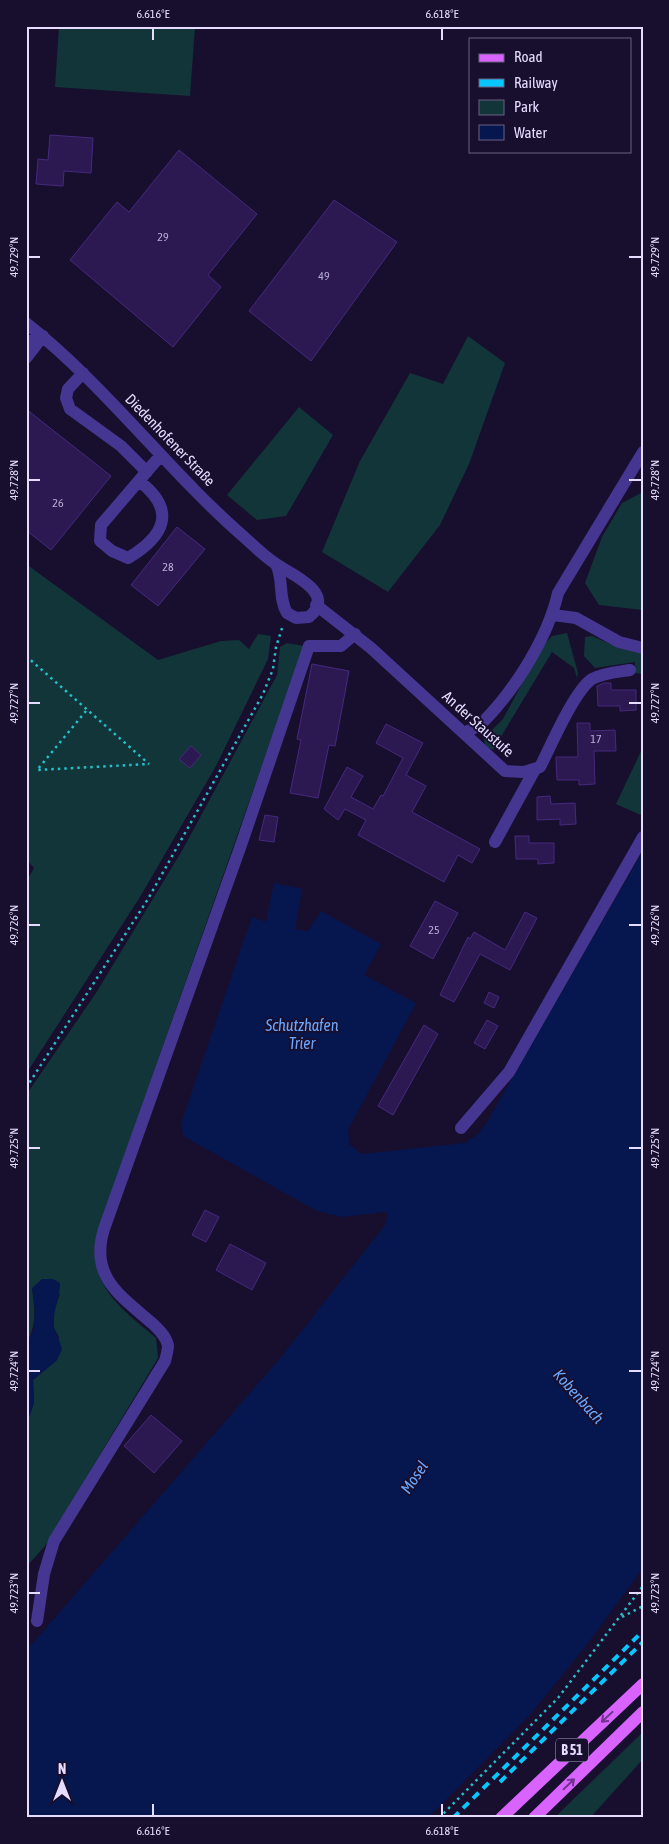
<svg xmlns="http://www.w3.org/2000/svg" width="669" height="1844" font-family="'Asap Condensed',sans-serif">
<rect width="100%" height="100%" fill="#180f2e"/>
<path fill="#113539" d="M 59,26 L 195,27 L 190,96 L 55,87 Z
M 468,336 L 505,363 L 469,464 L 440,525 L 388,592 L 322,552 L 360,461 L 410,373 L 443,384 Z
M 299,407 L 333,435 L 286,516 L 257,520 L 227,495 Z
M 643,492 L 643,610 L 599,605 L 585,583 L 602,537 L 622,503 Z
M 26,564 L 158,660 L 221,641 L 239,640 L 249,649 L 258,634 L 271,636 L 268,659 L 216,766 L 140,897 L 26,1074 L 26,882 L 34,868 L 26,859 Z
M 567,633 L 578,673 L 577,678 L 574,668 L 552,652 L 493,750 L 485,746 L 484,738 L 503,719 L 541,648 L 552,636 Z
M 592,636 L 620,648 L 643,649 L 643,674 L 635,673 L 635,662 L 595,668 L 584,656 L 585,637 Z
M 287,643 L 304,646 L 97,1233 C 96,1242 95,1251 96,1260 C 99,1295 132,1317 156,1338 L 158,1358 L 45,1546 L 26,1567 L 26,1417 L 30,1415 L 34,1402 L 33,1380 L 57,1360 L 59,1337 L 54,1328 L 54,1311 L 60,1294 L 32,1288 C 35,1311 37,1323 26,1345 L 26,1095 L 96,993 L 183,849 L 277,675 L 280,647 Z
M 643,747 L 643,816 L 616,804 Z
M 643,1732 L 643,1759 L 590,1818 L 554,1818 Z"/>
<path fill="#061750" d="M 643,851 L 643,1568 L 585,1647 L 530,1715 L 428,1818 L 26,1818 L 26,1651 L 282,1356 L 385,1225 L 388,1214 L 385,1212 L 342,1217 L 317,1211 L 183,1136 L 181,1123 L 252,917 L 266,922 L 274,883 L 302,889 L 295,929 L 308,931 L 321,911 L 381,944 L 364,975 L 416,1003 L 348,1130 L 349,1144 L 362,1154 L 465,1143 L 478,1134 L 487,1122 Z
M 42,1279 L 53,1279 L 60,1283 C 60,1298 52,1312 54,1327 C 56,1334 60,1341 62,1349 L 57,1360 L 33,1380 L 34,1402 L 30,1415 L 26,1417 L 26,1345 L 34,1329 L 35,1310 L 32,1288 Z"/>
<path fill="#2c1951" stroke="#45297f" d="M 50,135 L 93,138 L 91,173 L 64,171 L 63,186 L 36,184 L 38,159 L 48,160 Z
M 179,150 L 257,214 L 208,275 L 221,287 L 173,347 L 70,260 L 117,202 L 129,212 Z
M 334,200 L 397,242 L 311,361 L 249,311 Z
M 26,409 L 111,476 L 51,550 L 26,530 Z
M 177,527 L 205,549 L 158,606 L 131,585 Z
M 312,664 L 349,671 L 335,746 L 329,745 L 318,798 L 290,793 L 301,740 L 297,739 Z
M 604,683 L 611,683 L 611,690 L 636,690 L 636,710 L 620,711 L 620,706 L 598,706 L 597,686 Z
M 577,723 L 590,723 L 590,731 L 615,730 L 616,751 L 594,751 L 595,784 L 579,785 L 579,780 L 557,780 L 556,757 L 578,757 Z
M 386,724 L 423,743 L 406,775 L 426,786 L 412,812 L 480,849 L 472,863 L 458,855 L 444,882 L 358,835 L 366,820 L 345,809 L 338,820 L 324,809 L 347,767 L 363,776 L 351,797 L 373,809 L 381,795 L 383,796 L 403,758 L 376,743 Z
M 191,746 L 201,755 L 190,768 L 179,759 Z
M 550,796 L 551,804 L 575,803 L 576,824 L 560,825 L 560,819 L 537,820 L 537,797 Z
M 265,815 L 278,817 L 274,842 L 259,840 Z
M 515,836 L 529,836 L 529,843 L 554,843 L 554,863 L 538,864 L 538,859 L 516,859 Z
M 435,901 L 458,913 L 433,959 L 410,946 Z
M 525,912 L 537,918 L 510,970 L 480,954 L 454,1002 L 440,995 L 468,937 L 470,939 L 474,932 L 505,950 Z
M 489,992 L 499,997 L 494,1008 L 484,1003 Z
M 487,1020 L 498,1026 L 485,1049 L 474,1043 Z
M 424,1025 L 438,1034 L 393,1115 L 378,1106 Z
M 205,1210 L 219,1217 L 206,1242 L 192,1235 Z
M 230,1244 L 266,1263 L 252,1290 L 216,1270 Z
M 151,1415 L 182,1441 L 154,1473 L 124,1446 Z"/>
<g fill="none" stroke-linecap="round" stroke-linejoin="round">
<path stroke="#25bfca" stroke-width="2.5" stroke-dasharray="2.5 4" stroke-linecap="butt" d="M 26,656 L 149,764
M 86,711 L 37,770 L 149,764
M 26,1088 L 148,899 L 263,694 L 273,669 L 276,647 L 283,625
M 622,1617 L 643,1606
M 439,1818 L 558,1698 L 643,1586"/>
<path stroke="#453691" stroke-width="12" d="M 26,323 C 106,386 167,470 244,537 C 254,546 264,556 276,564 C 290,574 338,593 309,617 L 296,618 L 287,613 C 278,598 284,580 276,564
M 26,342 L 43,336
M 26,358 L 43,336
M 83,373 L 68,389 L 66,398 L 70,409 L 121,446 L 147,472
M 139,481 C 177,510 165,536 128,558 L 112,551 L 100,541 L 101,525 L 161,455
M 316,605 L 371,648 L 505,771 L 524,772 L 540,767 C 551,746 574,691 592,679 C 603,673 618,672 630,670
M 553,615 L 576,618 L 619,642 L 643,648
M 465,733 C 471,729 480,726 485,720 C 516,688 548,637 558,593 L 643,452
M 495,842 L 534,771
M 461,1128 L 509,1072 L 643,837
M 37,1621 L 44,1574 L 54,1541 L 165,1361 C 166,1357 168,1350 168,1346 C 167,1337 159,1330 153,1324 C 121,1296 89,1277 104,1229 L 241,845 L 309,646 L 341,646 L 355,634"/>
<path stroke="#d963ff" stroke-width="12" d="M 501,1818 L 643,1684
M 534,1818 L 643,1712"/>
<path stroke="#08c7ff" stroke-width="4" stroke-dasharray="8 6" stroke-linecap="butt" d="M 500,1782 L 643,1642
M 453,1818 L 643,1631"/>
</g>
<defs><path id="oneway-shaft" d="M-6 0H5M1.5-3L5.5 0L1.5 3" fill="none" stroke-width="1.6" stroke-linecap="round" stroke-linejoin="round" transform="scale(1.25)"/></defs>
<g stroke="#6f358c">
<use href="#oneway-shaft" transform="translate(607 1717) rotate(137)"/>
<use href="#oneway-shaft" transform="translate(569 1784) rotate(-44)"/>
</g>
<path fill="none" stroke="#e5dcff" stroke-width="2" d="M 153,28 L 153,40M 442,28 L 442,40M 28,257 L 40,257M 629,257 L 642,257M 28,480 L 40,480M 629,480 L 642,480M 28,703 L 40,703M 629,703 L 642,703M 28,925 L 40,925M 629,925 L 642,925M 28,1148 L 40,1148M 629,1148 L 642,1148M 28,1371 L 40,1371M 629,1371 L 642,1371M 28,1593 L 40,1593M 629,1593 L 642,1593M 153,1804 L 153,1816M 442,1804 L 442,1816"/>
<g text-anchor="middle" stroke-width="4" stroke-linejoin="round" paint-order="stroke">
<g font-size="12" fill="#b7abd4">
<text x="163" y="241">29</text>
<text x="324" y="280">49</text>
<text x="58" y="507">26</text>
<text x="168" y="571">28</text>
<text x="596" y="743">17</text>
<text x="434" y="934">25</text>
</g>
<rect fill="#180f2e" stroke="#a89ec0" stroke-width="1" x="556" y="1738.5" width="32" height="23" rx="4"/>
<g font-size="14" font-weight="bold" fill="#e5dcff">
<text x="572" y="1755">B 51</text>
</g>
<g font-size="15" fill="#e5dcff" stroke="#180f2e">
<text transform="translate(170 440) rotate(46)" y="5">Diedenhofener Straße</text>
<text transform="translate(478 724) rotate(42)" y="5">An der Staustufe</text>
</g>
<g font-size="16" font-style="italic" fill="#6aa7ff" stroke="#180f2e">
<text x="302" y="1031">Schutzhafen<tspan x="302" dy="18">Trier</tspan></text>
<text transform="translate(579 1396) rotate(48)" y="6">Kobenbach</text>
<text transform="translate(414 1477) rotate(-56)" y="6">Mosel</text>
</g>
</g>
<rect width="669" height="1844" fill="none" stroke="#180f2e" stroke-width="55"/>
<rect x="469" y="38" width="162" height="115" fill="#180f2e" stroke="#6a6182"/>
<rect x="479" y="54" width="25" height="8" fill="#d963ff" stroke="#6a6182"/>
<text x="514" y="62" font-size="15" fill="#e5dcff">Road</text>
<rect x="479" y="79" width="25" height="8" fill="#08c7ff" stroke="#6a6182"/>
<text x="514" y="88" font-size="15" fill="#e5dcff">Railway</text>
<rect x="479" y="100" width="25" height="15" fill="#113539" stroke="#6a6182"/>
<text x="514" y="112" font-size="15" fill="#e5dcff">Park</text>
<rect x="479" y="125" width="25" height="15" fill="#061750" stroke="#6a6182"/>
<text x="514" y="138" font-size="15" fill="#e5dcff">Water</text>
<g transform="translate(62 1782)" stroke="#180f2e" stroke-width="4" paint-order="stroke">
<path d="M0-4L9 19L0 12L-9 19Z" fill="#e5dcff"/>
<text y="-8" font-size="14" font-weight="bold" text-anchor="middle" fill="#e5dcff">N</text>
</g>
<rect x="28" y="28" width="614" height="1788" fill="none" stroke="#e5dcff" stroke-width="2"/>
<g font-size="12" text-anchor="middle" fill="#e5dcff">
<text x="153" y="18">6.616°E</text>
<text x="442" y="18">6.618°E</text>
<text transform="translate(14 257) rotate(-90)" y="4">49.729°N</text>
<text transform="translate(655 257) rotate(-90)" y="4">49.729°N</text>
<text transform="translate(14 480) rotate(-90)" y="4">49.728°N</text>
<text transform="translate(655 480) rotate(-90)" y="4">49.728°N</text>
<text transform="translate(14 703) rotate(-90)" y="4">49.727°N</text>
<text transform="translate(655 703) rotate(-90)" y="4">49.727°N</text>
<text transform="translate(14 925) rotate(-90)" y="4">49.726°N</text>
<text transform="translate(655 925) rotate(-90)" y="4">49.726°N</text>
<text transform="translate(14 1148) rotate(-90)" y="4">49.725°N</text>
<text transform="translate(655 1148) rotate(-90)" y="4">49.725°N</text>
<text transform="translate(14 1371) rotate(-90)" y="4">49.724°N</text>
<text transform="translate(655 1371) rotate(-90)" y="4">49.724°N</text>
<text transform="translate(14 1593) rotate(-90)" y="4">49.723°N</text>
<text transform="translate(655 1593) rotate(-90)" y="4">49.723°N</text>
<text x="153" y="1835">6.616°E</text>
<text x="442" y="1835">6.618°E</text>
</g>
</svg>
